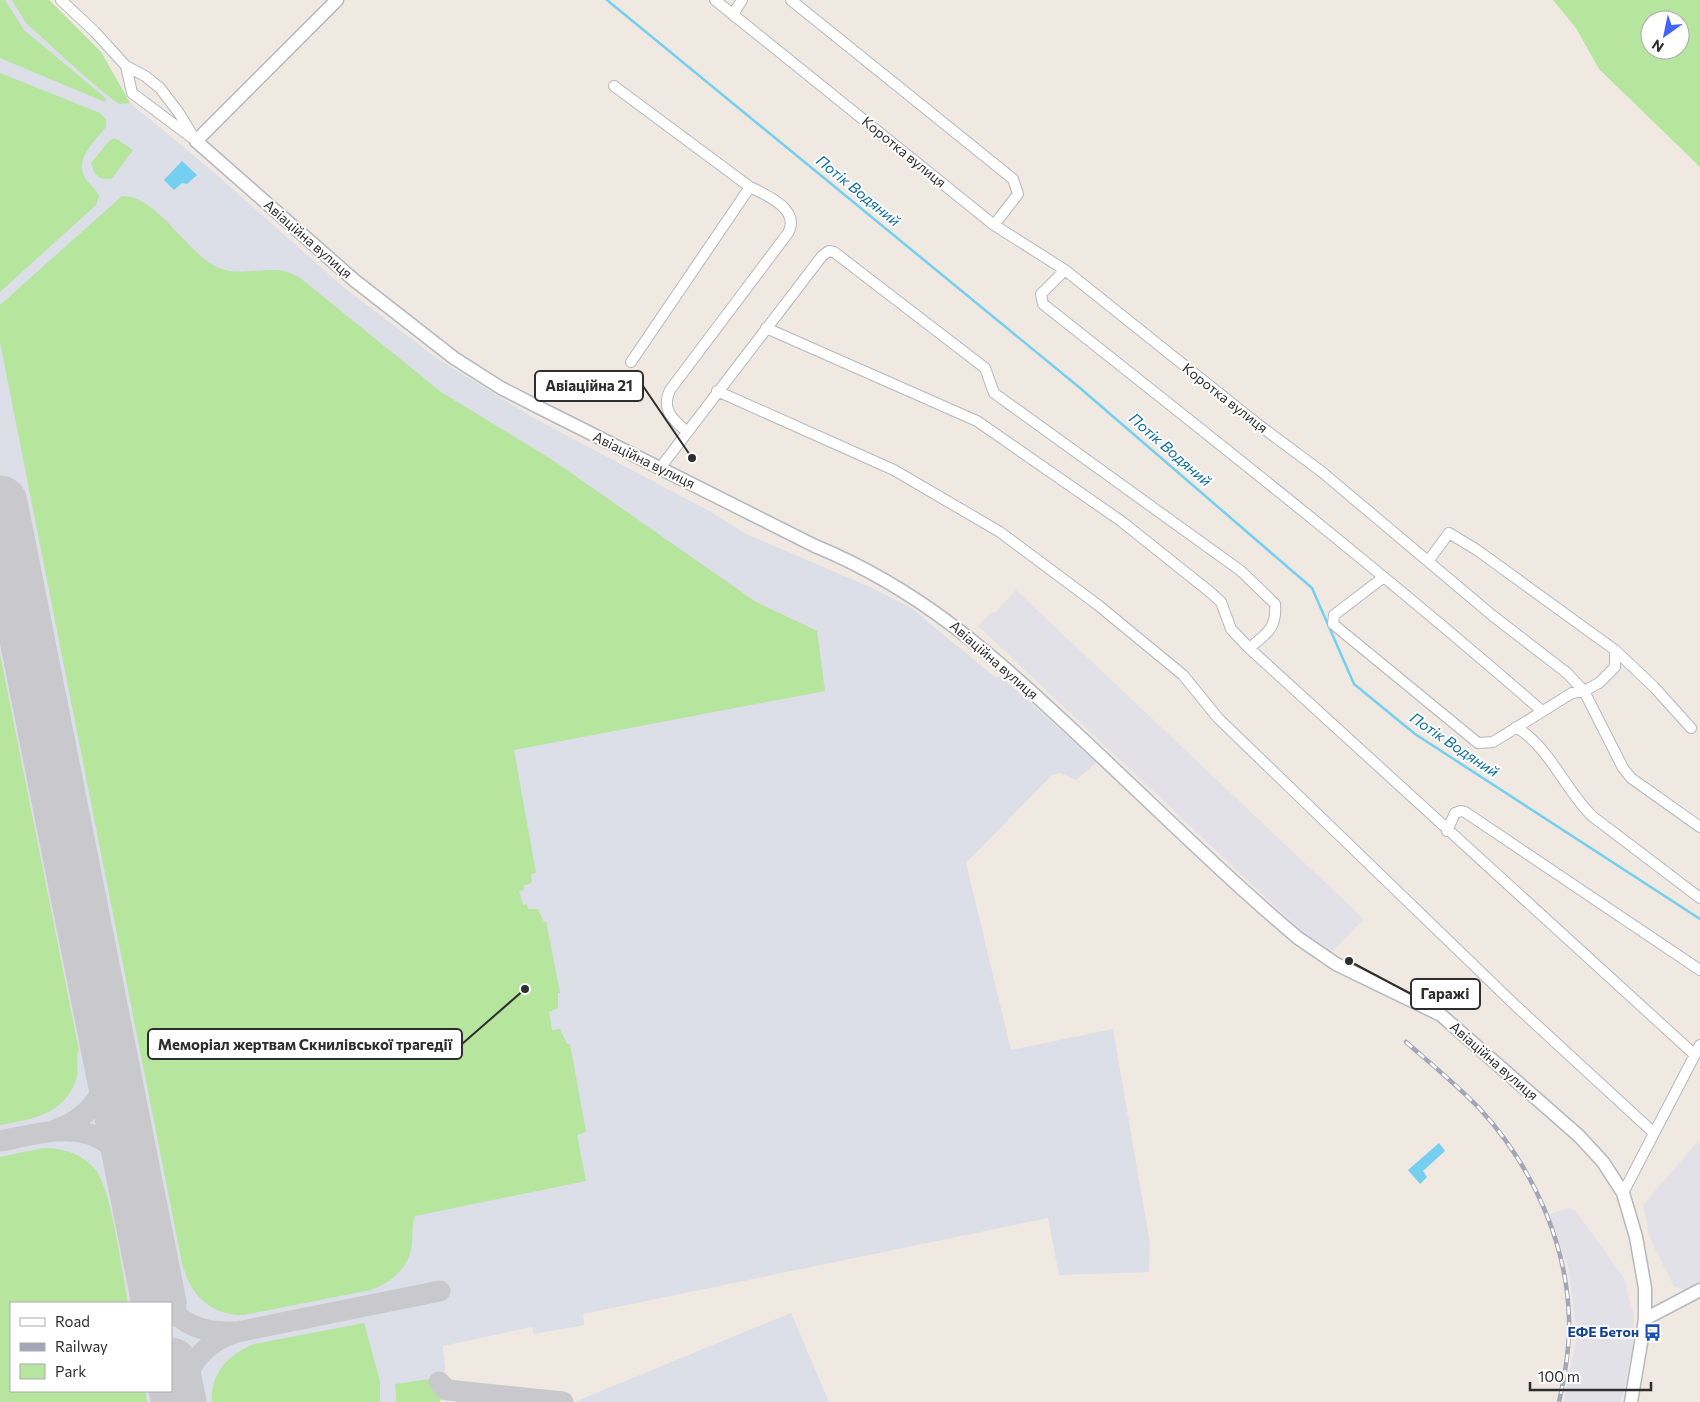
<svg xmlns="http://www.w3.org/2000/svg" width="1700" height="1402" font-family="Commissioner,sans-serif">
<rect width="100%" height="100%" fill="#efe9e1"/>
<path fill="#e3e1e8" d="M 1016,590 L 1364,919 L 1328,956 L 978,626 L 990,613 L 996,612 Z
M 1700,1139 L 1700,1282 L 1684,1290 L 1674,1286 L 1650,1239 L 1643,1205 Z
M 1568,1208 L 1575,1210 L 1624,1278 L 1634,1316 L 1632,1352 L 1621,1402 L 1564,1402 L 1577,1335 L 1568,1265 L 1547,1215 Z"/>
<path fill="#dcdee8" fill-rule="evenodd" d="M 0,0 L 49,0 L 101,52 L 130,103 L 210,169 L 342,286 L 438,359 L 532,417 L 711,512 L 744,533 L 870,587 L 911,608 L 996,678 L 1000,676 L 1097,762 L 1076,780 L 1060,773 L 1052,775 L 966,863 L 1011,1050 L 1113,1029 L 1150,1244 L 1149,1272 L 1059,1275 L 1048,1218 L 583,1314 L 584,1325 L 534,1334 L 532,1327 L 443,1346 L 446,1376 L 395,1384 L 396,1402 L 0,1402 ZM 11,1303 L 171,1303 L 171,1391 L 11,1391 Z
M 791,1313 L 829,1402 L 576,1402 L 579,1400 Z"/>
<path fill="#b6e59e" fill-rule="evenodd" d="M 0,0 L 5,0 L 24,30 L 102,95 L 106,99 L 105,102 L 0,58 Z
M 12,0 L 49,0 L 101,52 L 130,103 L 120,104 L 113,100 L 82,74 L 26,23 Z
M 1553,0 L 1700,0 L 1700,167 L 1599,69 L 1576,28 ZM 1650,20 L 1680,20 L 1680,50 L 1650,50 Z
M 0,73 L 100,113 L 106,119 L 106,127 C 94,142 72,161 87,181 C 92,187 96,189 99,196 L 96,205 L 0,292 Z
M 115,138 L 133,150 C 125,160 120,169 111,179 L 102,179 L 95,174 L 91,163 L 110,140 Z
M 122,196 C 155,195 185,249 213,265 C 234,277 255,269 277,270 C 284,270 293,274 299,277 L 441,392 L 551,459 L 756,602 L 817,631 L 825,691 L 514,750 L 536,873 L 531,874 L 532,881 L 530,884 L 524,885 L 524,890 L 519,891 L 523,905 L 527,904 L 528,909 L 538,909 L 544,922 L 546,921 L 560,993 L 558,993 L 558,1008 L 549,1012 L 552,1030 L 560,1029 L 567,1044 L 570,1044 L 586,1132 L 577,1135 L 586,1181 L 415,1216 C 411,1225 413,1233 412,1243 C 410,1267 392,1282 371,1290 L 244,1315 C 222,1316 202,1305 191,1286 C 187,1280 186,1273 183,1268 L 0,342 L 0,305 Z
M 0,654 L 79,1050 C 75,1057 79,1068 77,1076 C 67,1114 33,1119 0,1125 Z
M 43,1148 C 62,1148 81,1153 95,1169 C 112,1190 122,1273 128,1303 L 11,1303 L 11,1391 L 145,1391 L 147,1402 L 0,1402 L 0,1157 Z
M 364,1323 L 380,1381 L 380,1402 L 212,1402 C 210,1373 229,1354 254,1344 Z
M 435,1378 L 440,1394 L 445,1397 L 439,1402 L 396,1402 L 395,1384 Z"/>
<path fill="#75cff0" d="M 182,161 L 197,175 L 187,184 L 182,183 L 174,190 L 164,180 Z
M 1439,1143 L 1445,1151 L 1423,1171 L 1427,1177 L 1420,1184 L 1408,1170 Z"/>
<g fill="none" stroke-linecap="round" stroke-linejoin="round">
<path stroke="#75cff0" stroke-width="2.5" d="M 607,0 L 1080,388 L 1312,588 L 1354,684 L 1415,734 L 1700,919"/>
<path stroke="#c9c8cc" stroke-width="21" d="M 57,1129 C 89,1119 113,1087 109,1052
M 0,1141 C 43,1133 95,1115 124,1162 C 129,1171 132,1181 137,1191
M 154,1278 L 167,1303
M 171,1309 C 187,1328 210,1333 234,1332
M 439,1382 L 447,1390 L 563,1402
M 181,1402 C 183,1368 204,1342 237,1332 L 440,1291"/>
<path stroke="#c9c8cc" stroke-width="55" d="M 0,503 L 159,1303
M 171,1365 L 179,1402"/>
<defs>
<path id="minor" d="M 61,0 L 95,32 L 126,66 L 145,76 L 160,88 L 179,113 L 196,141
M 715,0 L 994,225 L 1065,270 L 1255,422 L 1322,472 L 1493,616 L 1567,673 L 1584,691 L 1623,768 L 1631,778 L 1700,827
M 791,0 L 1013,179 L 1018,194 L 994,225
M 735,17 L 735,11 L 742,0
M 126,66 L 132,93 L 191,137
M 614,86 L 750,187 C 767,195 801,210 788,233 L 670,390 C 661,409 672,419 686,431
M 1065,270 L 1041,294 L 1043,304 C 1211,437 1380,570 1542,711
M 766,328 L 977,421 L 1121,521 L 1210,592 L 1221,602 L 1231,629 L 1249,648 L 1695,1055
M 631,362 L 750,187
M 717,391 L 894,470 L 1000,532 L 1098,605 L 1183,675 L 1218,718 L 1516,1006 L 1654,1133
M 660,468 L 822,256 L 829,251 L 834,252 L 985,368 L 994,393 L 1241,571 L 1275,604 C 1277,628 1267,634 1249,648
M 1429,560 L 1449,533 L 1477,550 L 1615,650 L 1654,687 L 1691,728
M 1384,577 L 1334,615 L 1333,624 L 1478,743 L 1493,742 L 1572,693 L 1584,691 L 1599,683 L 1615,667 L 1615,650
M 1516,727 C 1550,748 1564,788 1592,816 L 1700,898
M 1447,831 L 1455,813 L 1461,811 L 1465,812 L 1700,970
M 1623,1193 L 1700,1045"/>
<path id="tertiary" d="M 337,0 L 196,141 L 354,280 L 454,358 L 501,388 L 548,412 L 815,546 C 922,590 992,655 1075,732 C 1149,801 1221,873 1298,938 L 1336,964 L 1441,1015 L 1579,1136 L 1603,1162 L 1623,1193 L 1636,1237 L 1645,1288 L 1645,1319 L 1631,1402
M 1645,1319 L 1700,1290"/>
</defs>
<use href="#minor" stroke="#b4b7c1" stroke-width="12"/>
<use href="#tertiary" stroke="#b4b7c1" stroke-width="15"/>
<use href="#minor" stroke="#fff" stroke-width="10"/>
<use href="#tertiary" stroke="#fff" stroke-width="12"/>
<defs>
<path id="rail" d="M 1406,1042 C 1431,1064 1457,1085 1480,1109 C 1532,1166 1567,1242 1569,1319 C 1570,1347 1565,1375 1559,1402"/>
</defs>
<use href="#rail" stroke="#a3a6b8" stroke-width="4.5"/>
<use href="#rail" stroke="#fff" stroke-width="2.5" stroke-dasharray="8" stroke-linecap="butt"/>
</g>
<defs>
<symbol id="bus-bare" viewBox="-9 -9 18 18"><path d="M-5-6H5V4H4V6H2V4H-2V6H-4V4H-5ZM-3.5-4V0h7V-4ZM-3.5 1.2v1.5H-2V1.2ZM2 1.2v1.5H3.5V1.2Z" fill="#1a4fb4" stroke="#fff" stroke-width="2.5" paint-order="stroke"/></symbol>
</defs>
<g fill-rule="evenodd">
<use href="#bus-bare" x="1640" y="1320" width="25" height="25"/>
</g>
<g text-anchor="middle" stroke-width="4" stroke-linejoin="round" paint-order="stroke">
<g font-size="14" fill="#2e2e2e" stroke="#fff">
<text transform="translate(904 152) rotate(39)" y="5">Коротка вулиця</text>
<text transform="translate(308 239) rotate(41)" y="5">Авіаційна вулиця</text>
<text transform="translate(1225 398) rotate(38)" y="5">Коротка вулиця</text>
<text transform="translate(644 460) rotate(26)" y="5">Авіаційна вулиця</text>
<text transform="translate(994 660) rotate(41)" y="5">Авіаційна вулиця</text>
<text transform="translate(1494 1061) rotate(41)" y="5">Авіаційна вулиця</text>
</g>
<g font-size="14" font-weight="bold" fill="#164399" stroke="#fff" text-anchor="end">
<text x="1639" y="1337">ЕФЕ Бетон</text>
</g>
<g font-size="15" font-style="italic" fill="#0d6fa3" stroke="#fff">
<text transform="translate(858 191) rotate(39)" y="5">Потік Водяний</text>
<text transform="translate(1170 450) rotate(41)" y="5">Потік Водяний</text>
<text transform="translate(1454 745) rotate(34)" y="5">Потік Водяний</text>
</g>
</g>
<path fill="none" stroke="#2e2e2e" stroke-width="2" d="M692 458L643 386M1349 961L1411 994M525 989L462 1044"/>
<g fill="#2e2e2e" stroke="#fff" stroke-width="2">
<circle cx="692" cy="458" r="5"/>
<circle cx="1349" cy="961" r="5"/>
<circle cx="525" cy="989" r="5"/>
</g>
<g fill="#fff" stroke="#2e2e2e" stroke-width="2">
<rect x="535" y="371" width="108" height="30" rx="5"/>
<rect x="1411" y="979" width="69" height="30" rx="5"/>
<rect x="148" y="1029" width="314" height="30" rx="5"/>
</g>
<g font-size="15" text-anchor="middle" font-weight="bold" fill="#2e2e2e">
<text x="589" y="391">Авіаційна 21</text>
<text x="1445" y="999">Гаражі</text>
<text x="305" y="1050">Меморіал жертвам Скнилівської трагедії</text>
</g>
<rect x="10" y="1302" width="162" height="90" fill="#ffffff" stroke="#ababab"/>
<rect x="20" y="1318" width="25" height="8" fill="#ffffff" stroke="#ababab"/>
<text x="55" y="1327" font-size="15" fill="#2e2e2e">Road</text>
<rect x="20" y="1343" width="25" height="8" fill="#a3a6b8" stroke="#ababab"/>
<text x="55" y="1352" font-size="15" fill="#2e2e2e">Railway</text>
<rect x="20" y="1364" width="25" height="15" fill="#b6e59e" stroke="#ababab"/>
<text x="55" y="1377" font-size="15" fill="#2e2e2e">Park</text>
<g transform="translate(1665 35) rotate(213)"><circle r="24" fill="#ffffff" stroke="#ababab"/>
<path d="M0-4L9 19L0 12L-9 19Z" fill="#4264fb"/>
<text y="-8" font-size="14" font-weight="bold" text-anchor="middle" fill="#2e2e2e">N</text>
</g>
<path d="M1530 1382v8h121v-8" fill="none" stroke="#2e2e2e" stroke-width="2.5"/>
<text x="1538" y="1382" font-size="15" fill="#2e2e2e" stroke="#ffffff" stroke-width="4" paint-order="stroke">100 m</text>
</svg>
